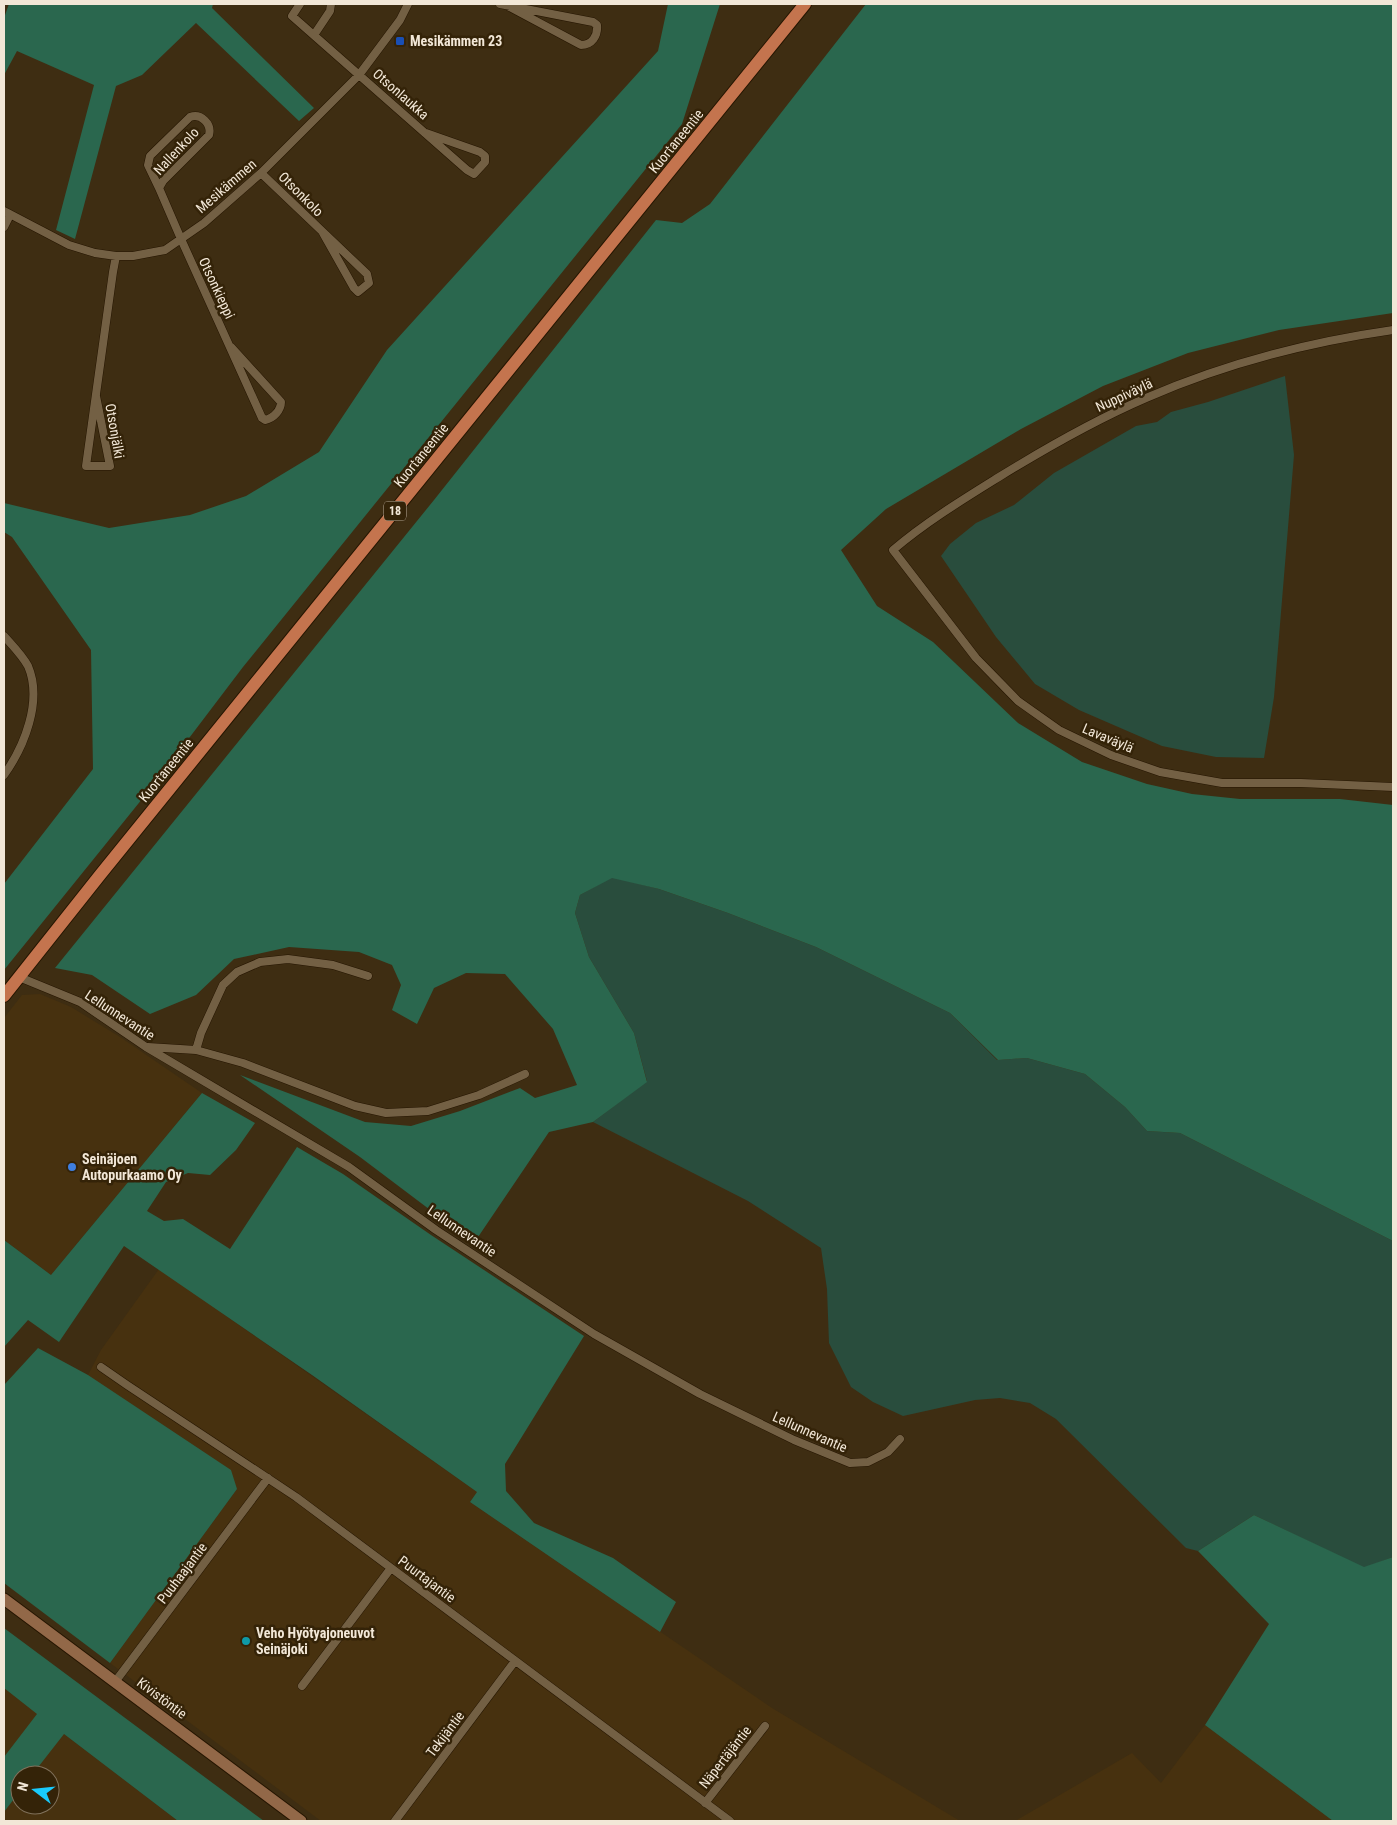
<svg xmlns="http://www.w3.org/2000/svg" width="1397" height="1825" font-family="'Roboto Condensed',sans-serif">
<rect width="100%" height="100%" fill="#3e2d12"/>
<path fill="#47310f" fill-rule="evenodd" d="M 40,994 L 71,1007 L 120,1037 L 202,1093 L 51,1275 L 4,1240 L 4,1018 L 22,995 Z
M 159,1269 L 477,1492 L 470,1502 L 772,1708 L 960,1821 L 321,1821 L 110,1663 L 237,1489 L 88,1375 L 101,1350 Z
M 4,1688 L 64,1734 L 178,1821 L 4,1821 ZM 20,1775 L 50,1775 L 50,1805 L 20,1805 Z
M 1205,1725 L 1333,1821 L 1015,1821 L 1132,1753 L 1161,1783 Z"/>
<path fill="#294d3d" d="M 1285,376 L 1294,455 L 1274,697 L 1264,758 L 1216,757 L 1162,746 L 1079,710 L 1035,684 L 996,637 L 941,556 L 950,544 L 976,523 L 1014,505 L 1054,473 L 1136,426 L 1157,422 L 1171,412 L 1208,402 Z
M 612,877 L 659,889 L 728,913 L 816,947 L 950,1013 L 997,1060 L 1027,1058 L 1085,1074 L 1125,1107 L 1147,1131 L 1180,1133 L 1393,1241 L 1393,1557 L 1364,1568 L 1254,1515 L 1198,1551 L 1186,1548 L 1056,1419 L 1030,1403 L 1000,1398 L 975,1400 L 903,1416 L 873,1402 L 851,1387 L 829,1343 L 827,1289 L 821,1248 L 748,1201 L 593,1122 L 647,1081 L 634,1033 L 589,957 L 575,913 L 580,895 Z"/>
<path fill="#2a674e" d="M 9,4 L 213,4 L 212,8 L 314,108 L 299,121 L 196,23 L 142,75 L 116,86 L 75,239 L 56,230 L 94,85 L 17,51 L 4,75 L 4,18 Z
M 668,4 L 720,4 L 682,124 L 243,667 L 155,783 L 4,970 L 4,884 L 93,769 L 91,650 L 12,537 L 4,532 L 4,503 L 109,528 L 190,515 L 246,496 L 319,452 L 387,350 L 658,51 Z
M 866,4 L 1393,4 L 1393,313 L 1279,330 L 1188,353 L 1103,386 L 1021,429 L 886,509 L 841,550 L 877,606 L 933,642 L 1018,723 L 1082,762 L 1147,784 L 1192,794 L 1240,799 L 1340,799 L 1393,805 L 1393,1241 L 1180,1133 L 1147,1131 L 1125,1107 L 1085,1074 L 1027,1058 L 998,1060 L 950,1013 L 816,947 L 728,913 L 659,889 L 612,878 L 580,895 L 575,913 L 589,957 L 634,1033 L 647,1082 L 593,1122 L 549,1132 L 474,1243 L 360,1157 L 240,1075 L 365,1122 L 411,1126 L 460,1111 L 520,1088 L 535,1098 L 577,1085 L 553,1029 L 505,974 L 466,973 L 434,988 L 417,1024 L 392,1010 L 401,985 L 392,965 L 359,952 L 289,947 L 234,959 L 196,995 L 150,1014 L 92,975 L 55,968 L 434,500 L 656,220 L 682,223 L 710,204 Z
M 202,1093 L 255,1123 L 236,1150 L 210,1175 L 188,1173 L 166,1182 L 147,1211 L 164,1221 L 183,1219 L 230,1249 L 297,1147 L 343,1174 L 431,1235 L 584,1336 L 505,1464 L 506,1491 L 534,1523 L 613,1558 L 676,1602 L 660,1632 L 470,1502 L 477,1492 L 312,1375 L 124,1246 L 59,1342 L 28,1320 L 4,1347 L 4,1240 L 51,1275 Z
M 38,1348 L 88,1375 L 231,1470 L 237,1489 L 110,1663 L 4,1583 L 4,1385 Z
M 1254,1515 L 1364,1567 L 1393,1557 L 1393,1821 L 1333,1821 L 1205,1725 L 1269,1624 L 1198,1551 Z
M 4,1628 L 249,1810 L 264,1821 L 178,1821 L 64,1734 L 32,1775 L 20,1775 L 20,1791 L 4,1812 L 4,1757 L 37,1714 L 4,1688 Z"/>
<g fill="none" stroke-linecap="round" stroke-linejoin="round">
<defs>
<path id="minor" d="M 300,4 L 292,16 L 467,170 L 474,174 L 485,162 L 485,156 L 480,152 L 426,133
M 500,4 L 593,22 L 597,25 C 598,36 592,45 581,45 L 506,5
M 314,35 L 330,11 L 331,4
M 261,173 L 367,274 L 369,283 L 358,292 L 354,288 L 323,233
M 159,188 L 148,165 L 150,156 L 190,117 C 201,113 212,124 209,135 L 163,181 L 159,188 L 181,239 L 262,418 L 265,420 C 274,418 281,410 281,402 L 231,347
M 4,211 L 69,245 L 95,253 L 116,256 L 133,256 L 165,250 L 204,223 L 261,173 L 359,75 L 400,20 L 408,4
M 4,227 L 10,215
M 1393,330 C 1309,342 1224,364 1146,398 C 1095,420 1046,448 999,477 C 962,500 926,522 893,550 L 976,658 L 1018,701 L 1059,730 L 1111,755 L 1160,772 L 1222,783 L 1301,783 L 1393,787
M 96,396 L 110,466 L 86,466 L 113,272 L 116,256
M 4,636 C 12,645 22,655 28,666 C 43,701 24,747 4,775
M 19,977 L 80,1002 L 146,1047 L 349,1167 L 436,1230 L 594,1334 L 700,1394 L 794,1440 L 850,1463 L 868,1462 L 888,1452 L 900,1439
M 148,1047 L 196,1050 L 243,1063 L 355,1106 L 386,1113 L 428,1111 L 479,1095 L 525,1074
M 196,1050 L 201,1033 L 223,985 L 237,972 L 260,962 L 288,959 L 333,965 L 368,976
M 101,1367 L 127,1385 L 296,1497 L 730,1821
M 115,1682 L 268,1478
M 302,1686 L 391,1568
M 705,1803 L 765,1726
M 395,1821 L 515,1661"/>
<path id="secondary" d="M 4,1599 L 301,1821"/>
<path id="trunk" d="M 4,996 L 100,875 L 805,4"/>
</defs>
<use href="#minor" stroke="#251500" stroke-width="9"/>
<use href="#secondary" stroke="#251500" stroke-width="13"/>
<use href="#trunk" stroke="#251500" stroke-width="14"/>
<use href="#minor" stroke="#736044" stroke-width="8"/>
<use href="#secondary" stroke="#926848" stroke-width="11"/>
<use href="#trunk" stroke="#c4744e" stroke-width="12"/>
</g>
<rect fill="#1a4fb4" stroke="#342308" stroke-width="2" x="395" y="36" width="10" height="10" rx="2.5"/>
<circle fill="#3f7fe0" stroke="#342308" stroke-width="2" cx="72" cy="1167" r="5"/>
<circle fill="#0f9aa8" stroke="#342308" stroke-width="2" cx="246" cy="1641" r="5"/>
<g text-anchor="middle" stroke-width="5" stroke-linejoin="round" paint-order="stroke">
<rect fill="#342308" stroke="#b9ac99" stroke-width="1" x="384" y="501.5" width="22" height="19" rx="4"/>
<g font-size="12" font-weight="bold" fill="#f2e7d7">
<text x="395" y="515">18</text>
</g>
<g font-size="14" font-weight="bold" fill="#f2e7d7" stroke="#342308" text-anchor="start">
<text x="410" y="46">Mesikämmen 23</text>
<text x="82" y="1164">Seinäjoen<tspan x="82" dy="16">Autopurkaamo Oy</tspan></text>
<text x="256" y="1638">Veho Hyötyajoneuvot<tspan x="256" dy="16">Seinäjoki</tspan></text>
</g>
<g font-size="14" fill="#f2e7d7" stroke="#342308">
<text transform="translate(401 94) rotate(41)" y="5">Otsonlaukka</text>
<text transform="translate(676 141) rotate(-51)" y="5">Kuortaneentie</text>
<text transform="translate(176 151) rotate(-47)" y="5">Nallenkolo</text>
<text transform="translate(226 186) rotate(-41)" y="5">Mesikämmen</text>
<text transform="translate(301 194) rotate(45)" y="5">Otsonkolo</text>
<text transform="translate(217 288) rotate(65)" y="5">Otsonkieppi</text>
<text transform="translate(1124 395) rotate(-25)" y="5">Nuppiväylä</text>
<text transform="translate(115 431) rotate(80)" y="5">Otsonjälki</text>
<text transform="translate(421 455) rotate(-51)" y="5">Kuortaneentie</text>
<text transform="translate(1108 738) rotate(23)" y="5">Lavaväylä</text>
<text transform="translate(166 770) rotate(-51)" y="5">Kuortaneentie</text>
<text transform="translate(120 1015) rotate(33)" y="5">Lellunnevantie</text>
<text transform="translate(462 1231) rotate(34)" y="5">Lellunnevantie</text>
<text transform="translate(810 1432) rotate(24)" y="5">Lellunnevantie</text>
<text transform="translate(182 1573) rotate(-53)" y="5">Puuhaajantie</text>
<text transform="translate(427 1579) rotate(37)" y="5">Puurtajantie</text>
<text transform="translate(162 1698) rotate(37)" y="5">Kivistöntie</text>
<text transform="translate(445 1734) rotate(-53)" y="5">Tekijäntie</text>
<text transform="translate(725 1757) rotate(-52)" y="5">Näpertäjäntie</text>
</g>
</g>
<rect width="1397" height="1825" fill="none" stroke="#f2e7d7" stroke-width="10"/>
<g transform="translate(35 1790) rotate(286)"><circle r="24" fill="#342308" stroke="#80715b"/>
<path d="M0-4L9 19L0 12L-9 19Z" fill="#19cafc"/>
<text y="-8" font-size="14" font-weight="bold" text-anchor="middle" fill="#f2e7d7">N</text>
</g>
</svg>
